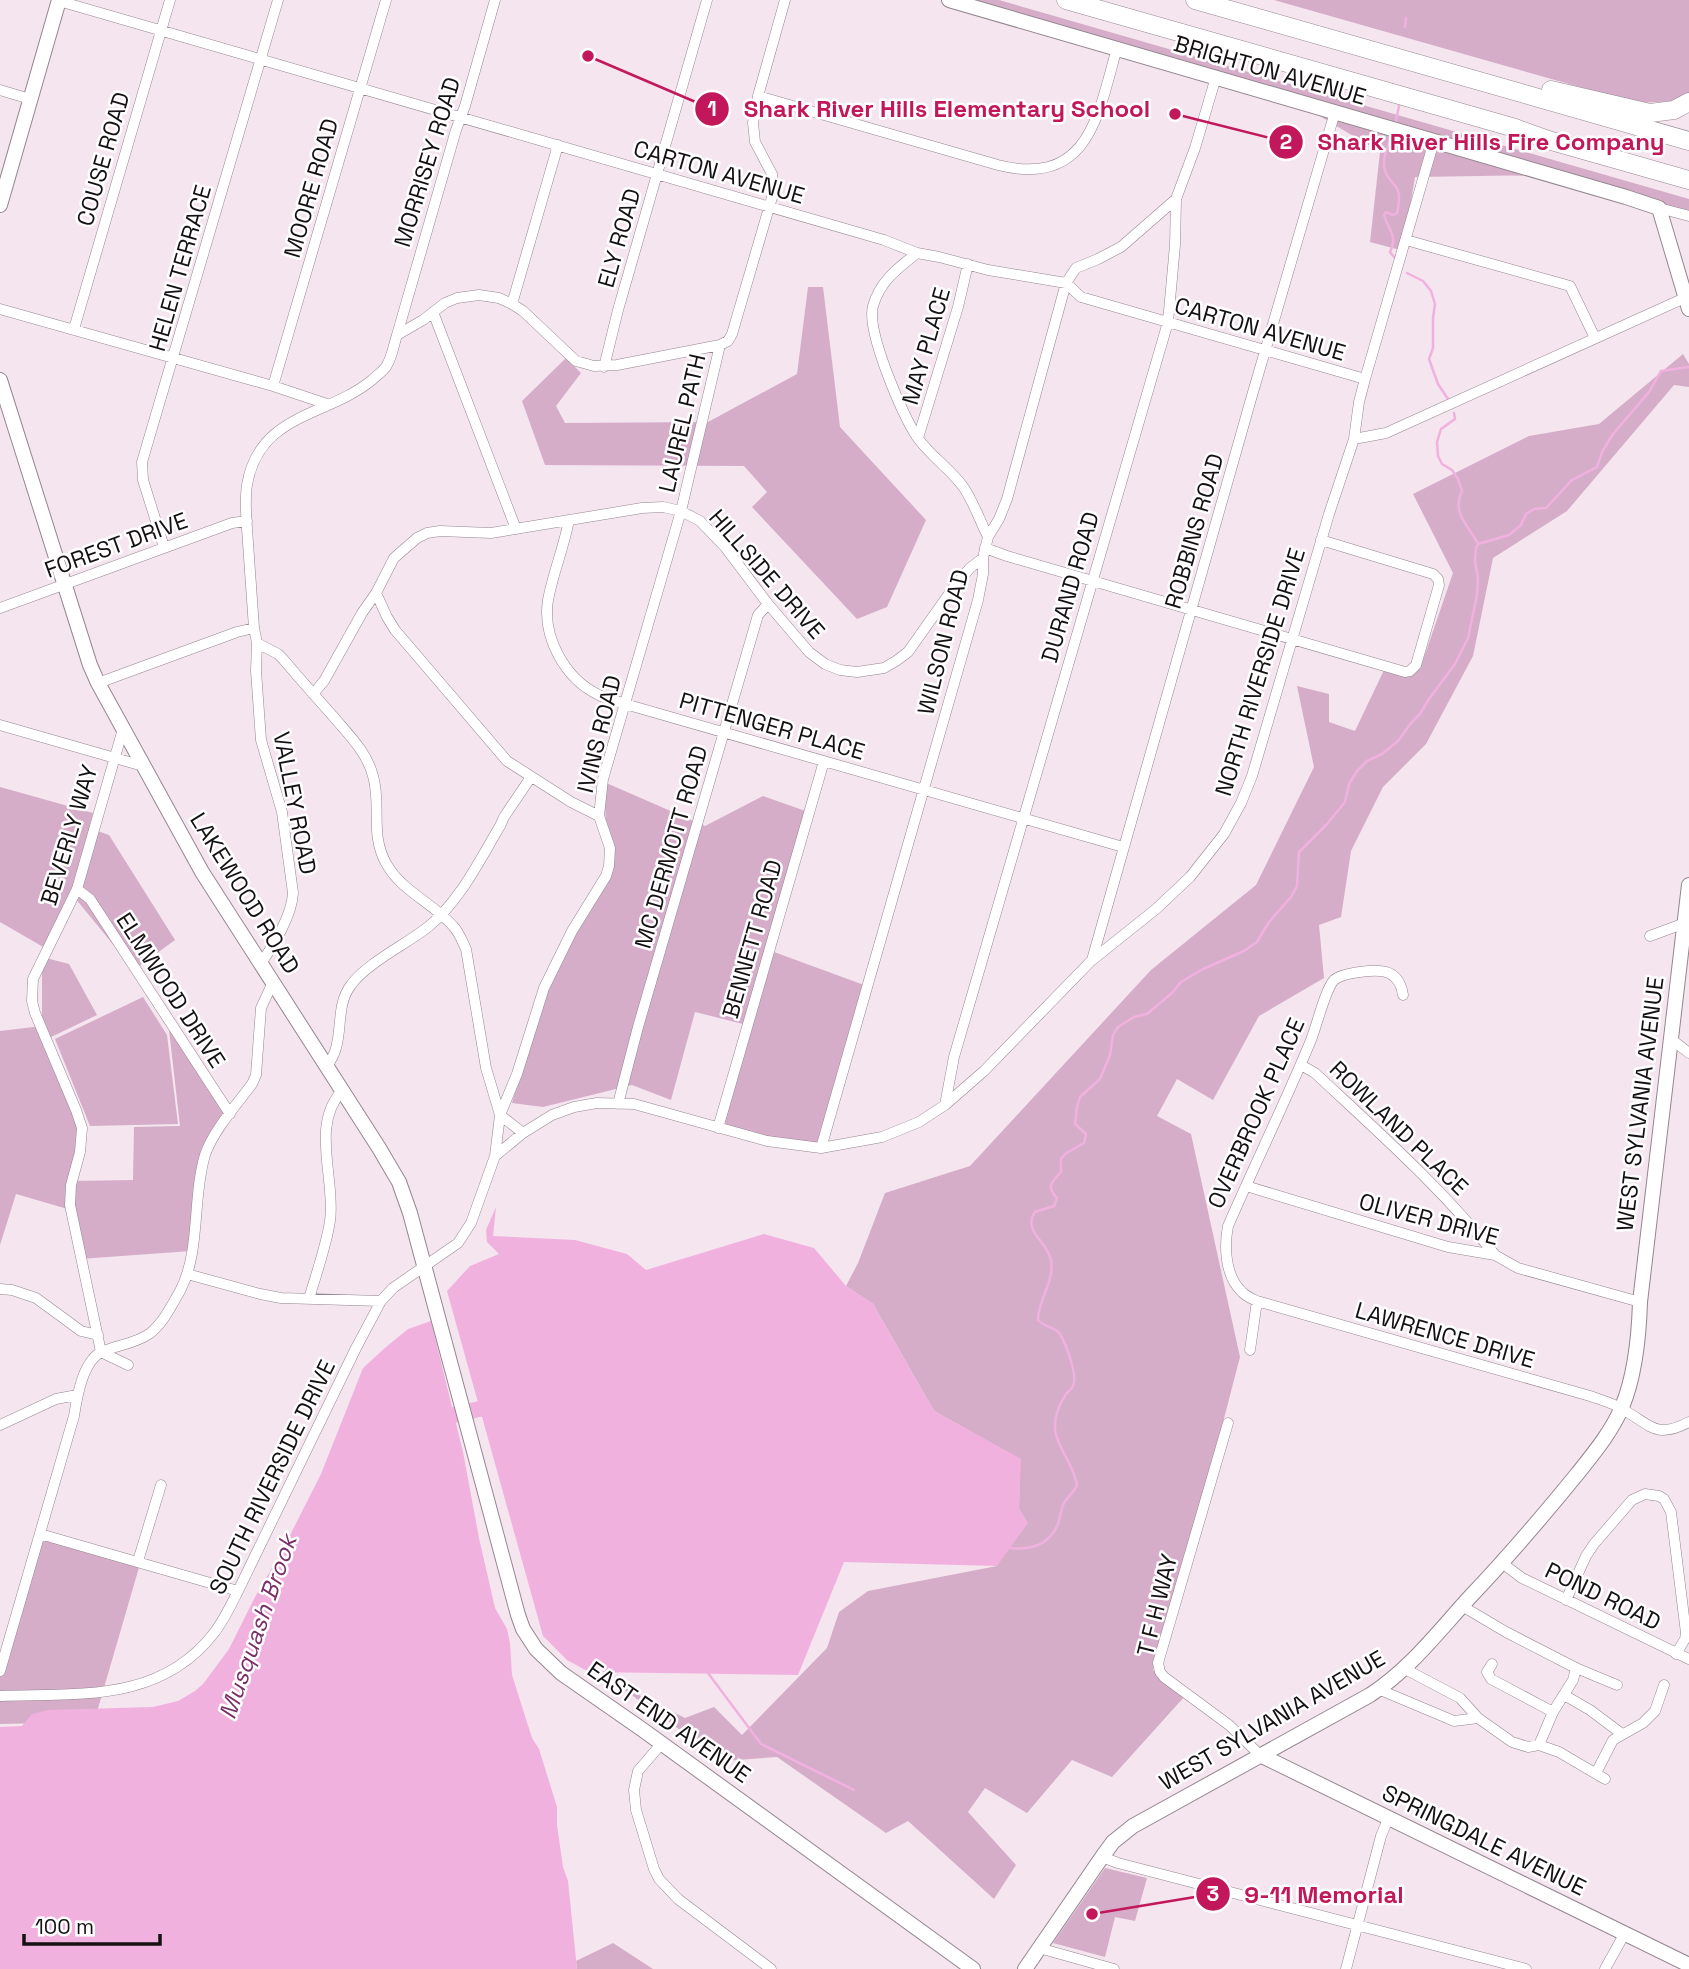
<svg xmlns="http://www.w3.org/2000/svg" width="1689" height="1969" font-family="'Space Grotesk',sans-serif">
<rect width="100%" height="100%" fill="#f4e5ef"/>
<path fill="#d5adc9" d="M 956,0 L 999,0 L 1689,199 L 1689,218 L 1543,175 L 1415,177 L 1405,236 L 1400,250 L 1370,242 L 1380,152 L 1293,100 Z
M 1274,0 L 1689,0 L 1689,93 L 1679,101 L 1636,103 Z
M 808,287 L 823,287 L 840,427 L 926,520 L 887,607 L 857,619 L 752,507 L 767,492 L 744,466 L 545,465 L 522,401 L 566,358 L 581,373 L 556,406 L 565,423 L 708,422 L 797,374 Z
M 1683,354 L 1689,364 L 1689,387 L 1674,385 L 1567,511 L 1493,558 L 1473,656 L 1426,744 L 1383,787 L 1351,851 L 1341,917 L 1319,925 L 1324,978 L 1259,1016 L 1213,1100 L 1177,1079 L 1157,1116 L 1191,1134 L 1240,1357 L 1215,1453 L 1171,1603 L 1153,1670 L 1185,1696 L 1112,1777 L 1072,1760 L 1027,1813 L 985,1788 L 968,1812 L 1016,1865 L 994,1899 L 908,1821 L 886,1833 L 777,1757 L 723,1761 L 615,1683 L 685,1718 L 714,1707 L 742,1735 L 827,1648 L 839,1612 L 868,1591 L 997,1566 L 1019,1508 L 1020,1459 L 934,1411 L 873,1304 L 846,1286 L 858,1263 L 885,1193 L 970,1166 L 1151,970 L 1256,885 L 1314,767 L 1297,686 L 1329,694 L 1329,722 L 1355,731 L 1384,670 L 1421,666 L 1453,573 L 1413,494 L 1529,436 L 1599,424 Z
M 604,782 L 705,826 L 763,796 L 811,813 L 774,952 L 864,985 L 819,1149 L 719,1128 L 747,1025 L 695,1012 L 671,1100 L 632,1085 L 543,1107 L 512,1103 L 551,971 L 608,878 Z
M 0,787 L 93,813 L 89,828 L 109,835 L 175,940 L 134,970 L 70,892 L 45,948 L 0,922 Z
M 42,957 L 69,964 L 97,1015 L 47,1039 L 82,1130 L 73,1181 L 133,1180 L 134,1127 L 180,1126 L 168,1021 L 230,1114 L 203,1160 L 191,1251 L 80,1259 L 71,1210 L 16,1194 L 0,1245 L 0,1031 L 42,1026 Z
M 143,997 L 167,1035 L 178,1124 L 90,1126 L 55,1039 Z
M 36,1535 L 140,1564 L 94,1722 L 0,1724 L 0,1651 L 1,1651 Z
M 1105,1868 L 1147,1878 L 1135,1921 L 1115,1917 L 1105,1957 L 1053,1943 Z
M 613,1943 L 653,1969 L 577,1969 L 576,1961 Z"/>
<path fill="#f1b1df" d="M 496,1207 L 493,1236 L 575,1240 L 627,1254 L 646,1270 L 764,1234 L 814,1248 L 846,1286 L 873,1304 L 934,1411 L 1021,1459 L 1019,1508 L 1028,1523 L 997,1566 L 844,1562 L 798,1675 L 589,1672 L 567,1660 L 543,1636 L 447,1291 L 470,1266 L 499,1254 L 487,1242 L 486,1230 Z
M 431,1321 L 463,1452 L 479,1538 L 495,1608 L 507,1629 L 510,1643 L 512,1675 L 532,1738 L 539,1749 L 557,1807 L 557,1825 L 563,1867 L 568,1881 L 577,1969 L 0,1969 L 0,1727 L 22,1726 L 32,1714 L 49,1710 L 153,1707 L 178,1701 L 195,1691 L 203,1684 L 229,1649 L 255,1597 L 282,1551 L 321,1474 L 363,1368 L 386,1347 L 408,1329 Z"/>
<g fill="none" stroke-linecap="round" stroke-linejoin="round">
<path stroke="#f1b1df" stroke-width="2.5" d="M 1405,27 L 1406,18
M 1396,121 L 1399,106
M 1391,139 C 1387,148 1383,157 1384,167 C 1388,188 1405,180 1397,213 L 1393,215 L 1386,212 L 1384,215 C 1389,231 1398,236 1390,252 L 1394,257
M 1407,273 L 1423,281 L 1431,291 L 1435,304 L 1433,318 L 1433,348 L 1429,359 L 1438,384 L 1448,399
M 1478,544 L 1509,535 L 1521,525 L 1526,514 L 1534,509 L 1546,508 L 1572,480 L 1597,467 L 1602,452 L 1613,434 L 1649,392 L 1661,371 L 1689,367
M 1008,1548 C 1030,1550 1049,1546 1058,1524 C 1060,1517 1061,1509 1064,1503 C 1068,1496 1074,1492 1077,1485 C 1074,1465 1058,1449 1055,1430 C 1054,1418 1059,1404 1066,1394 C 1068,1392 1072,1388 1073,1386 C 1078,1376 1066,1344 1060,1334 C 1056,1327 1044,1327 1038,1320 C 1038,1299 1055,1282 1051,1260 C 1047,1241 1022,1231 1035,1212 L 1054,1206 L 1057,1198 C 1046,1186 1051,1183 1061,1172 L 1061,1159 L 1065,1154 L 1084,1143 L 1086,1134 L 1075,1124 L 1077,1107 L 1080,1097 L 1100,1079 L 1110,1055 L 1113,1035 L 1118,1027 L 1134,1017 L 1147,1014 L 1172,993 L 1181,982 L 1203,969 L 1244,951 L 1257,942 L 1269,922 L 1291,897 L 1297,886 L 1299,852 L 1327,824 L 1345,802 L 1349,784 L 1357,771 L 1367,761 L 1382,754 L 1398,741 L 1411,723 L 1420,714 L 1429,699 L 1455,664 L 1468,638 L 1477,595 L 1478,578 L 1475,561 L 1476,548 L 1478,544 C 1469,525 1451,514 1462,491 L 1458,479 L 1452,470 L 1442,464 L 1438,456 L 1437,442 L 1441,429 L 1455,419 L 1454,413
M 708,1673 L 761,1744 L 854,1790"/>
<path stroke="#f1b1df" stroke-width="16" d="M 435,1425 L 454,1415 L 500,1404"/>
<defs>
<path id="street" d="M 59,1 L 884,240 L 917,253 L 939,257 L 988,270 L 1066,283 L 1081,297 L 1365,379
M 0,90 L 30,99
M 758,96 L 998,165 C 1089,188 1098,115 1117,48
M 1659,208 L 1689,216
M 1406,240 L 1570,286 L 1595,338
M 917,253 C 898,268 880,281 873,306 C 866,331 902,414 917,437 C 930,456 951,469 964,488 C 974,503 980,521 988,537
M 512,304 L 558,145
M 0,309 L 273,386 L 327,404
M 433,312 L 516,529
M 74,329 L 170,0
M 397,335 L 456,130 L 465,106 L 495,0
M 604,367 L 618,310 L 707,0
M 273,386 L 386,0
M 918,438 L 958,307 L 968,264
M 1354,439 L 1359,402 L 1365,379 L 1434,141
M 569,520 C 564,547 553,573 548,600 C 542,637 565,679 599,695 C 607,699 617,701 625,704 L 1123,847
M 164,547 L 143,480 L 142,462 L 278,0
M 985,548 L 1007,556 L 1405,672 L 1410,671 L 1416,665 L 1439,585 L 1438,579 L 1433,574 L 1321,540
M 376,593 L 387,617 L 395,630 L 507,761 L 571,802 L 599,816
M 0,608 L 232,523 L 247,521
M 257,643 L 256,671 L 261,740 L 282,812 L 293,893 C 292,915 274,945 261,963
M 98,683 L 237,632 L 254,628
M 313,694 L 324,681 L 362,613 L 376,593 L 394,558 L 417,538 L 427,533 L 440,531 L 491,533 L 642,508 L 663,507 L 681,511 L 700,521 L 725,547 L 768,604 L 809,652 L 825,664 L 840,670 L 857,672 L 884,668 L 896,661 L 908,652 L 954,587 L 970,568 L 983,558
M 0,725 L 143,766
M 123,729 L 77,889 L 33,979 L 32,1001 L 35,1013 L 76,1110 L 82,1128 L 80,1152 L 71,1185 L 70,1205 L 101,1352 L 128,1365
M 77,889 L 90,899 L 230,1114
M 1650,936 L 1685,923
M 1092,960 L 1251,399 L 1335,112
M 1403,995 C 1401,982 1395,972 1380,971 C 1369,970 1342,973 1334,980 C 1325,990 1317,1025 1311,1040 C 1285,1103 1255,1164 1228,1226 C 1224,1247 1225,1276 1242,1292 C 1246,1296 1252,1299 1257,1301 L 1590,1396 C 1601,1400 1613,1403 1622,1409 C 1650,1424 1655,1440 1689,1422
M 1671,1039 L 1689,1053
M 1301,1065 L 1315,1073 C 1377,1131 1442,1188 1495,1255
M 327,1067 C 330,1061 335,1054 336,1048 C 342,1027 337,1003 351,985 C 367,963 405,945 428,927 C 460,901 479,861 500,826 L 504,817 L 531,777
M 618,1104 L 638,1027 L 758,615 L 768,604
M 945,1105 L 954,1057 L 1168,322 L 1175,245 L 1176,199 L 1195,148 L 1216,77
M 718,1128 L 824,761
M 523,1133 L 500,1115 L 486,1068 L 466,949 C 462,941 459,932 453,926 C 433,903 403,892 387,865 C 369,834 382,807 373,776 C 367,752 348,734 332,715 C 316,697 299,678 283,659 L 278,654 L 257,643 L 254,628 C 252,600 250,571 248,543 C 247,524 244,504 247,485 C 259,413 327,417 372,380 C 377,375 384,371 387,365 C 392,357 394,344 397,335 L 423,320 L 445,303 L 457,298 L 479,295 L 499,298 L 512,304 L 523,311 L 576,361 L 594,366 L 617,365 L 720,345 L 728,341 L 732,334 L 773,194 L 772,174 L 755,142 L 753,123 L 758,96 L 785,0
M 821,1148 L 978,600 L 983,574 L 983,558 L 988,537 L 999,519 L 1007,499 L 1066,283 L 1076,268 L 1098,259 L 1121,247 L 1176,199
M 495,1156 L 523,1133 L 552,1115 L 574,1107 L 597,1103 L 634,1104 L 767,1141 L 821,1148 L 882,1137 L 919,1122 L 945,1105 L 984,1071 L 1091,961 L 1156,909 L 1190,877 L 1224,834 L 1241,803 L 1252,776 L 1329,514 L 1354,439 L 1386,433 L 1689,296
M 1246,1186 L 1448,1247 L 1495,1255 L 1518,1268 L 1640,1302
M 187,1274 L 260,1294 L 281,1298 L 381,1301
M 0,1289 L 12,1290 L 36,1298 L 81,1331 L 98,1335
M 309,1299 C 316,1274 326,1247 330,1221 C 336,1180 310,1125 342,1091
M 1250,1350 L 1257,1301
M 1228,1423 L 1158,1663 L 1160,1672 L 1164,1677 L 1229,1725 L 1260,1755
M 0,1425 L 56,1399 L 77,1395
M 40,1534 L 238,1591
M 138,1561 L 161,1485
M 1502,1563 L 1522,1578 L 1689,1659
M 1566,1600 L 1586,1556 L 1594,1544 L 1632,1500 L 1645,1494 L 1659,1496 L 1664,1499 L 1671,1512 L 1686,1633 L 1685,1639 L 1676,1654
M 1462,1606 L 1506,1632 L 1576,1668 L 1617,1685
M 1492,1664 L 1487,1672 L 1491,1679 L 1553,1712
M 1405,1669 L 1460,1698 L 1478,1718 L 1512,1742 L 1528,1747 L 1539,1745 L 1553,1712 L 1573,1680 L 1576,1668
M 0,1671 L 74,1416 C 77,1397 83,1358 104,1351 C 119,1345 136,1343 149,1334 C 162,1325 172,1305 180,1291 C 201,1251 192,1198 205,1155 C 213,1131 237,1104 252,1084 L 256,1075 L 261,1008 L 273,982
M 1378,1689 L 1454,1721 L 1478,1718
M 1564,1695 L 1590,1710 L 1622,1734
M 0,1696 C 78,1693 160,1703 214,1633 C 224,1620 231,1605 238,1591 L 356,1348 L 381,1301 L 393,1288 L 458,1243 L 471,1223 L 495,1156 L 500,1115 L 517,1074 L 544,988 L 572,931 L 606,876 L 609,866 L 610,848 L 599,816 L 603,779 L 681,511 L 720,345
M 662,1743 L 638,1771 L 634,1790 L 636,1810 L 654,1869 L 659,1879 L 678,1899 L 771,1969
M 1539,1745 L 1559,1752 L 1605,1779
M 1596,1773 L 1613,1740 L 1643,1723 L 1655,1711 L 1664,1685
M 1102,1857 L 1118,1863 L 1526,1969
M 1039,1948 L 1114,1969
M 1346,1969 L 1381,1836 L 1388,1819
M 1605,1969 L 1625,1933"/>
<path id="secondary" d="M 949,0 L 1626,197 L 1659,208 L 1689,309
M 0,205 L 59,0
M 0,380 L 90,665 L 98,683 L 202,872 L 379,1148 L 399,1182 L 410,1213 L 518,1615 L 523,1629 L 536,1649 L 561,1673 L 643,1730 L 973,1969
M 1260,1755 L 1689,1965"/>
<path id="primary" d="M 1025,1969 L 1102,1857 L 1113,1842 L 1133,1826 L 1370,1695 C 1410,1669 1438,1632 1469,1598 C 1507,1558 1543,1516 1578,1473 C 1594,1453 1612,1431 1622,1407 C 1635,1376 1639,1335 1640,1302 L 1689,885"/>
<path id="highway" d="M 1066,0 L 1515,128 L 1548,140 L 1689,180
M 1195,0 L 1689,141
M 1551,90 L 1650,113 L 1674,110 L 1689,102"/>
</defs>
<use href="#street" stroke="#94868f" stroke-width="11"/>
<use href="#secondary" stroke="#94868f" stroke-width="16"/>
<use href="#primary" stroke="#94868f" stroke-width="16"/>
<use href="#highway" stroke="#94868f" stroke-width="19"/>
<use href="#street" stroke="#fff" stroke-width="10"/>
<use href="#secondary" stroke="#fff" stroke-width="14"/>
<use href="#primary" stroke="#fff" stroke-width="14"/>
<use href="#highway" stroke="#fff" stroke-width="18"/>
</g>
<g text-anchor="middle" stroke-width="5" stroke-linejoin="round" paint-order="stroke">
<g font-size="23" fill="#151013" stroke="#fff">
<text transform="translate(1270 70) rotate(16)" y="8">BRIGHTON AVENUE</text>
<text transform="translate(103 159) rotate(-74)" y="8">COUSE ROAD</text>
<text transform="translate(427 162) rotate(-73)" y="8">MORRISEY ROAD</text>
<text transform="translate(719 172) rotate(16)" y="8">CARTON AVENUE</text>
<text transform="translate(311 188) rotate(-74)" y="8">MOORE ROAD</text>
<text transform="translate(619 238) rotate(-74)" y="8">ELY ROAD</text>
<text transform="translate(180 268) rotate(-74)" y="8">HELEN TERRACE</text>
<text transform="translate(1260 329) rotate(16)" y="8">CARTON AVENUE</text>
<text transform="translate(926 346) rotate(-74)" y="8">MAY PLACE</text>
<text transform="translate(682 423) rotate(-77)" y="8">LAUREL PATH</text>
<text transform="translate(1194 531) rotate(-74)" y="8">ROBBINS ROAD</text>
<text transform="translate(116 545) rotate(-20)" y="8">FOREST DRIVE</text>
<text transform="translate(767 574) rotate(49)" y="8">HILLSIDE DRIVE</text>
<text transform="translate(1070 587) rotate(-74)" y="8">DURAND ROAD</text>
<text transform="translate(943 642) rotate(-76)" y="8">WILSON ROAD</text>
<text transform="translate(1260 672) rotate(-73)" y="8">NORTH RIVERSIDE DRIVE</text>
<text transform="translate(772 726) rotate(16)" y="8">PITTENGER PLACE</text>
<text transform="translate(599 734) rotate(-76)" y="8">IVINS ROAD</text>
<text transform="translate(295 803) rotate(79)" y="8">VALLEY ROAD</text>
<text transform="translate(69 835) rotate(-73)" y="8">BEVERLY WAY</text>
<text transform="translate(671 847) rotate(-74)" y="8">MC DERMOTT ROAD</text>
<text transform="translate(245 893) rotate(58)" y="8">LAKEWOOD ROAD</text>
<text transform="translate(752 939) rotate(-74)" y="8">BENNETT ROAD</text>
<text transform="translate(171 990) rotate(57)" y="8">ELMWOOD DRIVE</text>
<text transform="translate(1640 1104) rotate(-83)" y="8">WEST SYLVANIA AVENUE</text>
<text transform="translate(1256 1113) rotate(-66)" y="8">OVERBROOK PLACE</text>
<text transform="translate(1399 1128) rotate(44)" y="8">ROWLAND PLACE</text>
<text transform="translate(1429 1219) rotate(15)" y="8">OLIVER DRIVE</text>
<text transform="translate(1445 1335) rotate(16)" y="8">LAWRENCE DRIVE</text>
<text transform="translate(272 1477) rotate(-64)" y="8">SOUTH RIVERSIDE DRIVE</text>
<text transform="translate(1603 1596) rotate(26)" y="8">POND ROAD</text>
<text transform="translate(1157 1605) rotate(-76)" y="8">T F H WAY</text>
<text transform="translate(1272 1720) rotate(-30)" y="8">WEST SYLVANIA AVENUE</text>
<text transform="translate(669 1722) rotate(35)" y="8">EAST END AVENUE</text>
<text transform="translate(1484 1840) rotate(26)" y="8">SPRINGDALE AVENUE</text>
</g>
<g font-size="24" font-style="italic" fill="#792f68" stroke="#fff">
<text transform="translate(258 1627) rotate(-71)" y="8">Musquash Brook</text>
</g>
</g>
<path fill="none" stroke="#c2185b" stroke-width="2.5" d="M588 56L712 109M1175 114L1286 142M1092 1914L1213 1894"/>
<g fill="#c2185b" stroke="#fff" stroke-width="2.5">
<circle cx="588" cy="56" r="7"/>
<circle cx="1175" cy="114" r="7"/>
<circle cx="1092" cy="1914" r="7"/>
<circle cx="712" cy="109" r="18"/>
<circle cx="1286" cy="142" r="18"/>
<circle cx="1213" cy="1894" r="18"/>
</g>
<g font-size="21" text-anchor="middle" font-weight="bold" fill="#fff">
<text x="712" y="116">1</text>
<text x="1286" y="149">2</text>
<text x="1213" y="1901">3</text>
</g>
<g font-size="24" text-anchor="middle" font-weight="bold" fill="#c2185b" stroke="#fff" stroke-width="5" stroke-linejoin="round" paint-order="stroke">
<text x="947" y="117">Shark River Hills Elementary School</text>
<text x="1491" y="150">Shark River Hills Fire Company</text>
<text x="1324" y="1903">9-11 Memorial</text>
</g>
<path d="M24 1934v10h136v-10" fill="none" stroke="#151013" stroke-width="3.5"/>
<text x="35" y="1934" font-size="21" fill="#151013" stroke="#ffffff" stroke-width="5" paint-order="stroke">100 m</text>
</svg>
